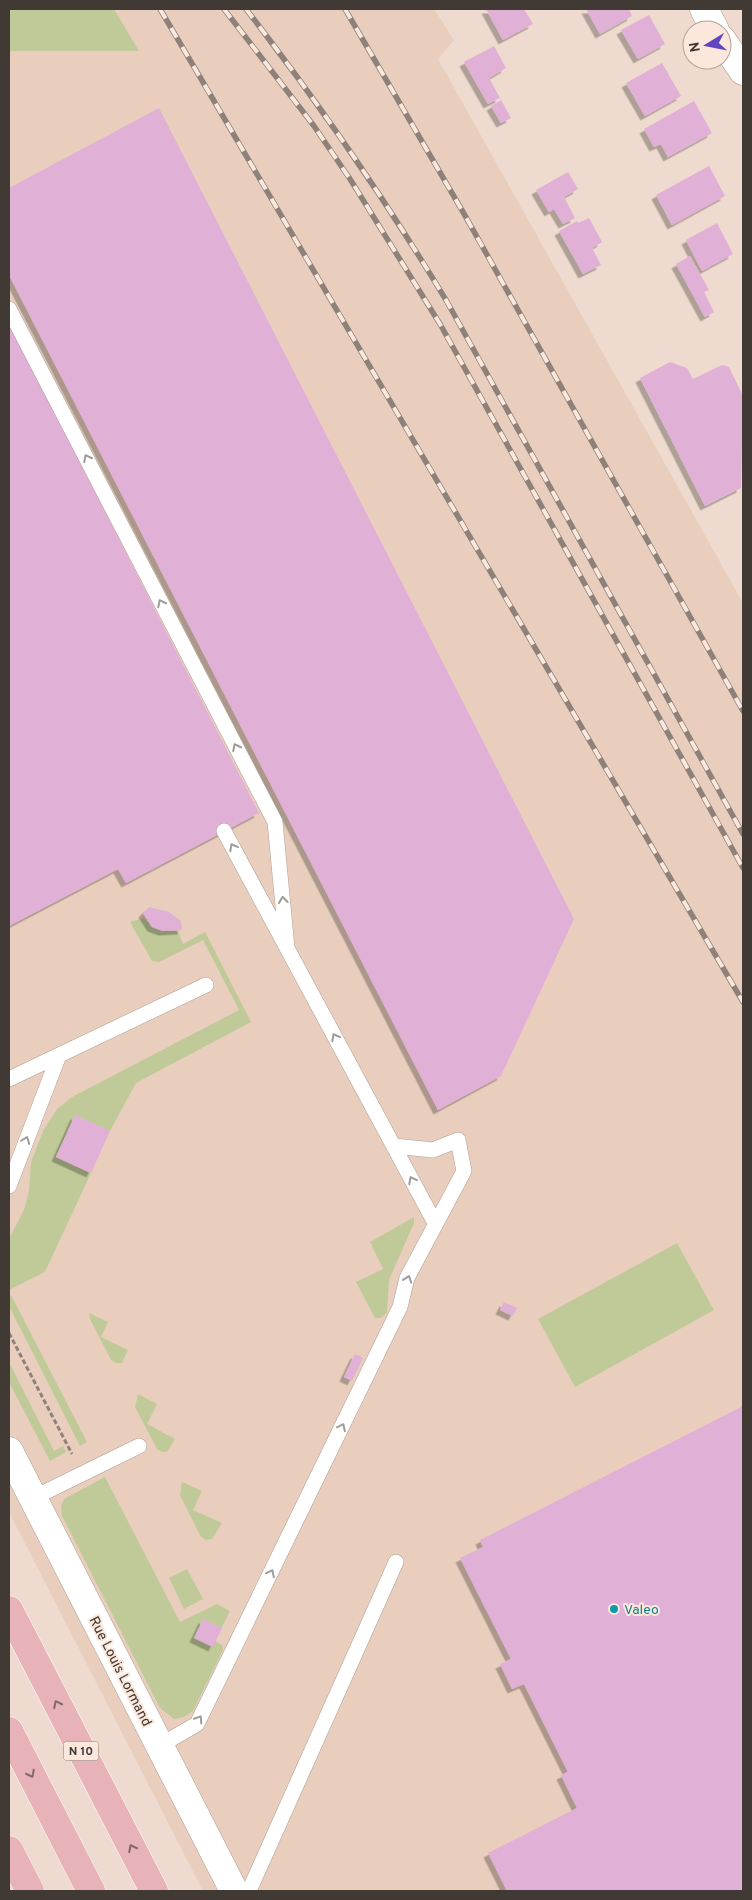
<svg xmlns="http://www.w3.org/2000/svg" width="752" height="1900" font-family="Overpass,sans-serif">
<defs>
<filter id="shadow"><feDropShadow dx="-4.5" dy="4.5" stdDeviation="0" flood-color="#0004"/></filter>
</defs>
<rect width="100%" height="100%" fill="#eedace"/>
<path fill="#e9cebe" d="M 114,9 L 434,9 L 454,40 L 438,59 L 743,603 L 743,1891 L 203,1891 L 9,1512 L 9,51 L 138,51 Z"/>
<path fill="#c0ca98" d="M 9,9 L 114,9 L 139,51 L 9,51 Z
M 144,918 C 154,929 163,931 178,931 L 183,944 L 205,932 L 251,1022 L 136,1083 L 110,1131 L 75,1115 L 56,1157 L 91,1173 L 45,1272 L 9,1290 L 9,1239 L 24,1210 L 29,1191 L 31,1162 L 43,1131 L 57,1109 L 72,1097 L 239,1010 L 203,940 L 159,962 L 152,961 L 130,922 Z
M 414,1217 L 414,1223 L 389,1280 L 387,1313 L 380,1318 L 375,1318 L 356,1282 L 383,1269 L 370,1242 Z
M 677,1243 L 714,1310 L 575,1387 L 538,1319 Z
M 11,1295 L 87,1442 L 80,1446 L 9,1306 L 9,1297 Z
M 89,1313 L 108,1322 L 101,1337 L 128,1350 L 122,1363 L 116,1363 L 111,1360 L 90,1319 Z
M 9,1362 L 54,1451 L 63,1446 L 66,1452 L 50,1461 L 9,1382 Z
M 138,1394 L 157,1404 L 147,1424 L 175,1439 L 167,1452 L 162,1452 L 157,1449 L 135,1407 Z
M 105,1477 L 180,1622 L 217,1604 L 230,1611 L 215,1641 L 222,1645 L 223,1650 L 193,1711 L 184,1717 L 174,1719 L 160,1708 L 62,1516 L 61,1506 L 64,1499 Z
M 182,1482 L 202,1491 L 193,1510 L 222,1523 L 212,1539 L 206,1540 L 201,1537 L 180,1495 Z
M 187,1569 L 203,1599 L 184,1609 L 169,1578 Z"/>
<path fill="#e1b0d6" filter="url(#shadow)" d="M 486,9 L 524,9 L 533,24 L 503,40 Z
M 586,9 L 629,9 L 632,16 L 600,34 Z
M 649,15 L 665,44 L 638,59 L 621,30 Z
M 494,46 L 506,68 L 489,78 L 500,98 L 488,104 L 464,62 Z
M 662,63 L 681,96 L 645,116 L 626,83 Z
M 501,100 L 511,118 L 501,123 L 491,106 Z
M 694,101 L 712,133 L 668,157 L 661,144 L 654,147 L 644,129 Z
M 159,108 L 574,919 L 501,1076 L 438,1110 L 9,275 L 9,188 Z
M 709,166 L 725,196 L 672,225 L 656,195 Z
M 568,172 L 578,189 L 564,197 L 575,218 L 563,224 L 554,209 L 549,212 L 536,190 Z
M 589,218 L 602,242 L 592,248 L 601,265 L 583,274 L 559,231 L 577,221 L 578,223 Z
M 717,223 L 733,254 L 702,271 L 686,240 Z
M 690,256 L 709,290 L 704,292 L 714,312 L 705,317 L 676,264 Z
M 9,324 L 259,813 L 126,883 L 118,869 L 9,926 Z
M 670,362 L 687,368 L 693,379 L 722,365 L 729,367 L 743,396 L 741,488 L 705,506 L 640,378 Z
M 149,907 L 169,912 L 181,921 L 182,930 L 163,931 L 152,927 L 143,913 Z
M 75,1115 L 110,1131 L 91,1173 L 56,1157 Z
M 504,1302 L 517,1308 L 513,1316 L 500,1310 Z
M 355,1354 L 363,1358 L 352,1381 L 344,1377 Z
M 743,1406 L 743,1891 L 507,1891 L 488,1853 L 577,1808 L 561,1775 L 568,1772 L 524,1684 L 512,1689 L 500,1664 L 511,1659 L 460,1558 L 483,1547 L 480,1540 Z
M 203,1619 L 222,1628 L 213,1647 L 194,1638 Z"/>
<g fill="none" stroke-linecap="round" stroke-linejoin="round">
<defs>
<path id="service" d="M 9,309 L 275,822 L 287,948
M 224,831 L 435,1223
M 9,1079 L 206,985
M 9,1186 L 59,1055
M 33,1498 L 139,1446
M 159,1746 L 197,1724 L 400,1307 L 407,1278 L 464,1171 L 458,1140 L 433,1150 L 394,1146
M 249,1891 L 396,1562"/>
<path id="minor" d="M 9,1451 L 234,1891"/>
<path id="tertiary" d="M 704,9 L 715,30
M 722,40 L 743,71"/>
<path id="primary" d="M 9,1610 L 154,1891
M 9,1731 L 91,1891
M 9,1850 L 30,1891"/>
</defs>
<use href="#service" stroke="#b09e92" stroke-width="16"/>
<use href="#minor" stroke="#b09e92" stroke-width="29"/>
<use href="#tertiary" stroke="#b09e92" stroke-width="29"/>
<use href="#primary" stroke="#fff" stroke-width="29"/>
<path stroke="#90827a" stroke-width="3" stroke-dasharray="5 2.5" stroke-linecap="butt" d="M 9,1333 L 72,1454"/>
<use href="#service" stroke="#fff" stroke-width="15"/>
<use href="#minor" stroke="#fff" stroke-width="28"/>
<use href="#tertiary" stroke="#fff" stroke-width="28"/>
<use href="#primary" stroke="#e7b3b8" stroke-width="28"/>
<defs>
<path id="rail" d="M 160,9 L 743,1002
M 224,9 L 314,126 L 350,179 L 440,324 L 743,868
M 246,9 C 318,102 385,199 446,300 L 743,834
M 345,9 L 463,212 L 743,711"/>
</defs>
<use href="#rail" stroke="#8e8179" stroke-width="5.5"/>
<use href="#rail" stroke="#fbe7db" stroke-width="4" stroke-dasharray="11" stroke-linecap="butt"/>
</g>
<defs><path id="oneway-chevron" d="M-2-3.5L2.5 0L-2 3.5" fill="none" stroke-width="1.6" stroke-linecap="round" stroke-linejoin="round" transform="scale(1.25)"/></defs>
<g stroke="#a09c9a">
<use href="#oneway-chevron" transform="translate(87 458) rotate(-117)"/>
<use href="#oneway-chevron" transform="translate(161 603) rotate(-117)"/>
<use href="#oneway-chevron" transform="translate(236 747) rotate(-117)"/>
<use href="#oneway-chevron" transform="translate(233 847) rotate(-118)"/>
<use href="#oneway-chevron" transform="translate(283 900) rotate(-96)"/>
<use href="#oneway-chevron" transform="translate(335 1037) rotate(-118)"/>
<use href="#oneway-chevron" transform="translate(26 1140) rotate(-69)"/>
<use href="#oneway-chevron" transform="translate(412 1180) rotate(-118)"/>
<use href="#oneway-chevron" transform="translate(408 1279) rotate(-71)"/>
<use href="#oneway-chevron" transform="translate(342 1427) rotate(-64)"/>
<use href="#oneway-chevron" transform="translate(271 1573) rotate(-64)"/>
<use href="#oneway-chevron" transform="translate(199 1719) rotate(-57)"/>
</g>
<g stroke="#836a69">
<use href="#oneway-chevron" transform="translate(57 1704) rotate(-117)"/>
<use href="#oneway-chevron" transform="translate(31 1774) rotate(63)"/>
<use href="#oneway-chevron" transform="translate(132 1848) rotate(-117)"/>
</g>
<circle fill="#0f9aa8" stroke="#fbe7db" stroke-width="2" cx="614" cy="1609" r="5"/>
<g text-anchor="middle" stroke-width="4" stroke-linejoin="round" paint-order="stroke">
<rect fill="#fbe7db" stroke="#796d66" stroke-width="1" x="63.5" y="1741.5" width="35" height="19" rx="4"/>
<g font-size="12" font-weight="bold" fill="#413934">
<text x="81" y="1755">N 10</text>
</g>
<g font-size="14" fill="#0d838f" stroke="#fbe7db" text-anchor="start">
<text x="624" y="1614">Valeo</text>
</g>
<g font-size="14" fill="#413934" stroke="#fbe7db">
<text transform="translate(121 1671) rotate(63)" y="5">Rue Louis Lormand</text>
</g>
</g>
<rect width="752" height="1900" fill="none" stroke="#413934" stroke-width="20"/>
<g transform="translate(707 45) rotate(260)"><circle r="24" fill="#fbe7db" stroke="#b1a198"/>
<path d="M0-4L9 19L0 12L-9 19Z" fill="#6246bf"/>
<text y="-8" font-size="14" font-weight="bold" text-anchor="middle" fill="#413934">N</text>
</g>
</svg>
